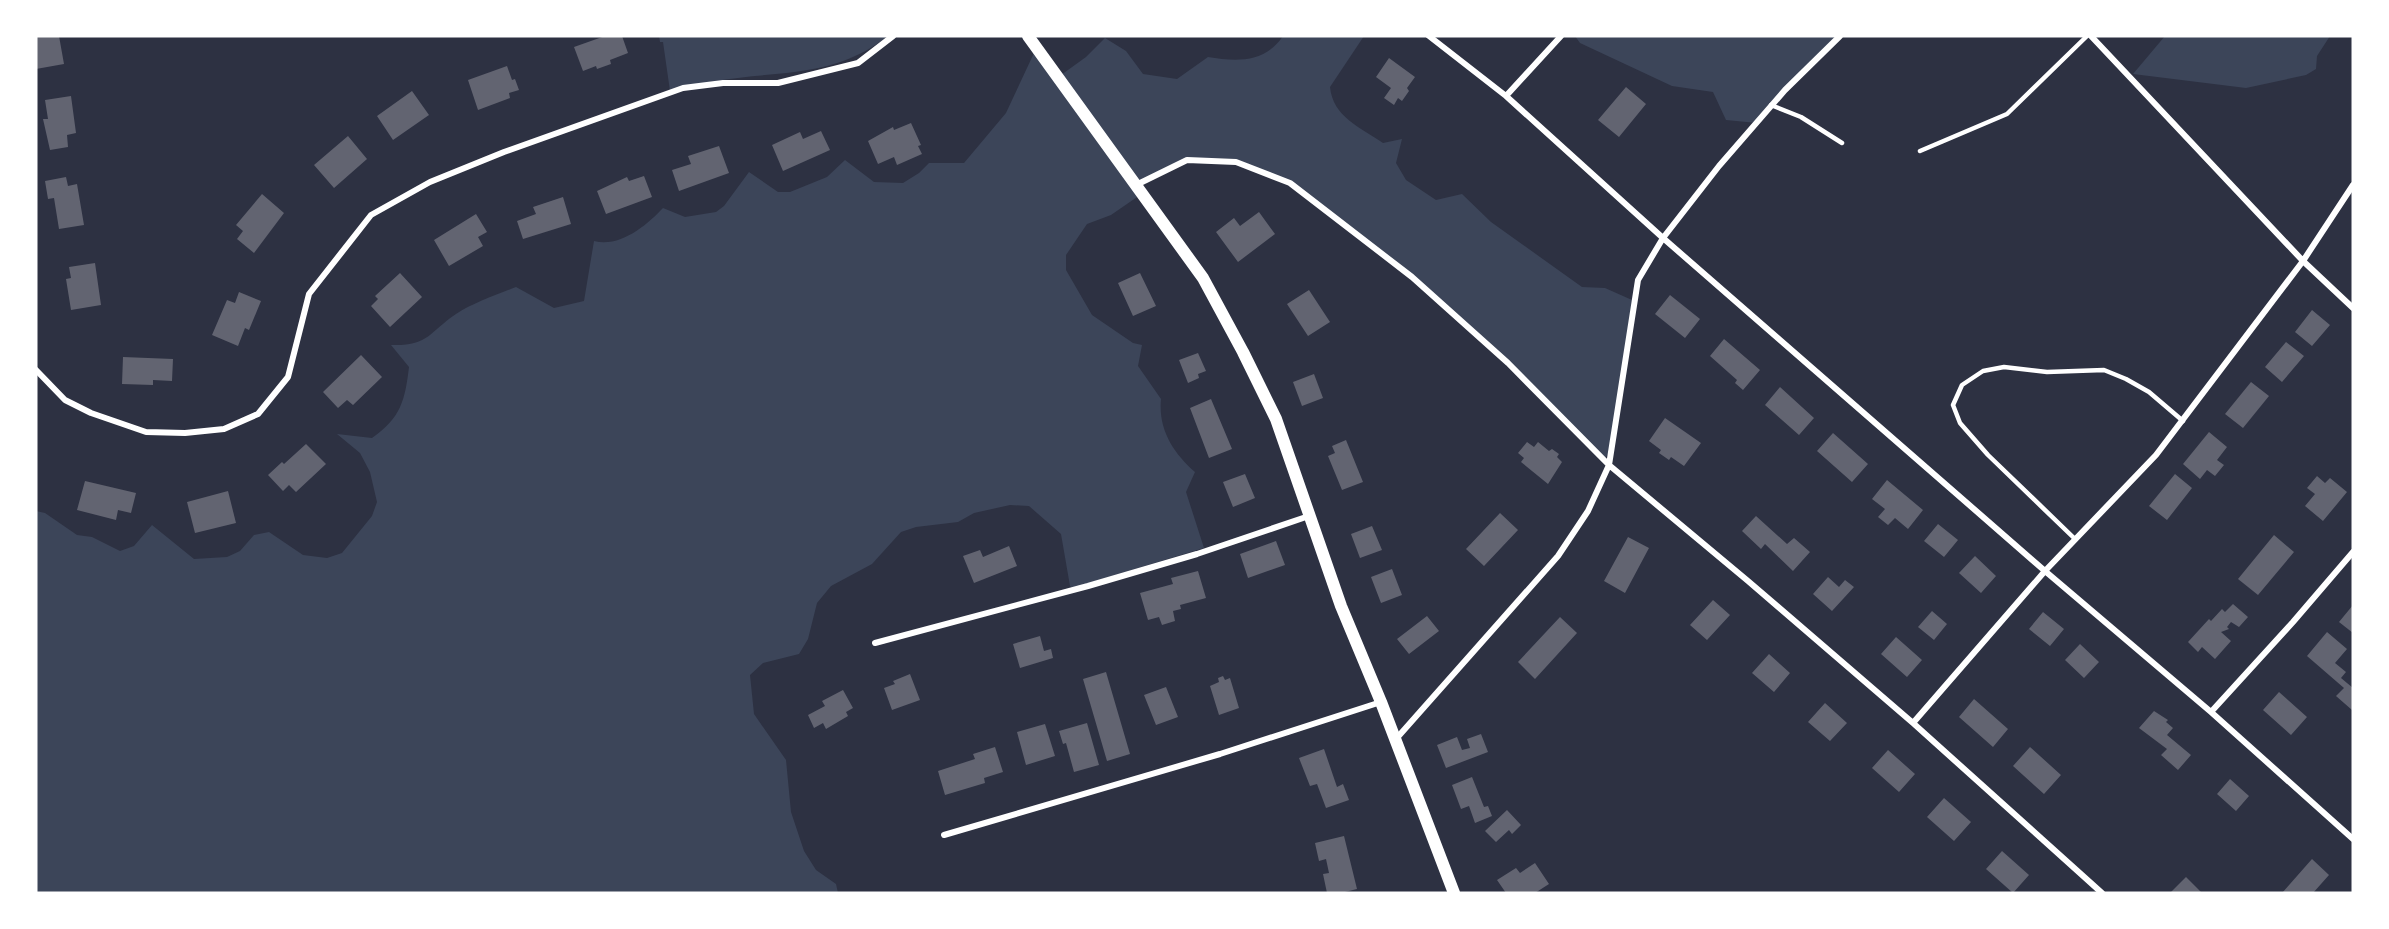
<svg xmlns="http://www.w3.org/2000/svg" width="2389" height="929" font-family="'Exo 2',sans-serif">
<rect width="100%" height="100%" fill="#2d3142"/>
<path fill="#3c4559" d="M 659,36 L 888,36 C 833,79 779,70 715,81 C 700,83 686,89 670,91 L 663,42 L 660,42 Z
M 1283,36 L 1364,36 L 1330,87 C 1333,117 1360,127 1383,143 L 1402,139 L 1396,163 L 1406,180 L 1436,200 L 1462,194 L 1491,222 L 1582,287 L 1605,288 L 1632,300 L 1610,452 L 1605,458 L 1422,285 L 1302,190 L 1234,159 L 1190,158 L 1138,182 L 1140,195 L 1111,215 L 1087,224 L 1066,255 L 1066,270 L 1092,315 L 1133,343 L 1142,345 L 1138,366 L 1161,399 C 1158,429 1173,453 1195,472 L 1186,492 L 1204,548 L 1072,588 L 1070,586 L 1061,534 L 1029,506 L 1010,505 L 974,513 L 958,522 L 916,527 L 901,532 L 872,564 L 831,586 L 817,603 L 808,639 L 799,654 L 763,663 L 750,675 L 754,714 L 786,760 L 791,812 L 804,851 L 816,870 L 836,884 L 838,893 L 36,893 L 36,511 L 45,513 L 77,535 L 92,537 L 120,551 L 134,546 L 152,525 L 194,559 L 227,557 L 240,551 L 254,535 L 269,532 L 303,555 L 327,558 L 342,553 L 372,516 L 377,502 L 370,472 L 360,453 L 337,434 L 372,438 C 401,418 405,400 409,367 L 391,345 C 429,346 428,333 456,314 C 473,303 496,295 516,287 L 554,308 L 584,301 L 594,241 C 620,248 647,225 663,208 L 685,217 L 716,212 L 724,206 L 749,172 L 778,192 L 790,192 L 827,177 L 845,160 L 874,182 L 903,183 L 919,173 L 929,163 L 964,163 L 1006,113 L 1034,53 L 1061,75 L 1086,57 L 1105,38 L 1126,51 L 1143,74 L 1177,79 L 1208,57 C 1237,62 1265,63 1283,36 Z
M 1575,36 L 1837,36 L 1757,123 L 1726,120 L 1713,92 L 1672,86 L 1580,43 Z
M 2165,36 L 2330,36 L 2317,56 L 2316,69 L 2306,75 L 2246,88 L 2133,74 Z"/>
<path fill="#626471" d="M 36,36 L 59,36 L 64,64 L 36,69 Z
M 605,36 L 622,36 L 628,53 L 610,60 L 611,64 L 597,69 L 596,66 L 583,71 L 574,47 Z
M 1389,58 L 1415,77 L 1407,88 L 1409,91 L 1402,101 L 1398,98 L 1394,105 L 1384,98 L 1391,88 L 1376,77 Z
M 507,66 L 512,80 L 515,79 L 519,90 L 509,93 L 510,98 L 478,110 L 468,80 Z
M 1626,87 L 1646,104 L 1619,137 L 1598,120 Z
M 412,91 L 429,115 L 393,140 L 377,116 Z
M 71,96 L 76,133 L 67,135 L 68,147 L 50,150 L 43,119 L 48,119 L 45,100 Z
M 911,123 L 921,145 L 918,146 L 922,154 L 897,165 L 894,157 L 878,164 L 868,141 L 893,127 L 894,130 Z
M 821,131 L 830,150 L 783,171 L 772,145 L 800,132 L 803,139 Z
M 348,136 L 367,159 L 334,188 L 314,165 Z
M 719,146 L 729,173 L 679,191 L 672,170 L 691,164 L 688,156 Z
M 644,176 L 652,197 L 606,214 L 597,191 L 627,177 L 629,181 Z
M 66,177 L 68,186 L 77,184 L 84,225 L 59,229 L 54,198 L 48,199 L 45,181 Z
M 262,194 L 284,213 L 254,253 L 237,239 L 243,231 L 236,225 Z
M 563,197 L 571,224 L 523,239 L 517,221 L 536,214 L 533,207 Z
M 1259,212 L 1275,234 L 1238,262 L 1216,232 L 1234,218 L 1240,226 Z
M 476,214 L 487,232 L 478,237 L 483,246 L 449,266 L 434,240 Z
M 95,263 L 101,305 L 71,310 L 66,279 L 71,278 L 69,267 Z
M 400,273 L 422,297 L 390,327 L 371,306 L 378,299 L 375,296 Z
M 1140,273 L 1156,306 L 1133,316 L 1118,283 Z
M 1309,290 L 1330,322 L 1308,336 L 1287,304 Z
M 239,292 L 261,301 L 249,330 L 245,328 L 238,346 L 212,335 L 227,300 L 235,303 Z
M 1670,295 L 1700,319 L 1685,338 L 1655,314 Z
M 2312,310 L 2330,325 L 2312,346 L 2295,332 Z
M 1724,339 L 1760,370 L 1743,390 L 1735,383 L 1737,380 L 1710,356 Z
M 2286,342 L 2304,356 L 2282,382 L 2265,367 Z
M 1198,353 L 1206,371 L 1198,374 L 1199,378 L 1188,383 L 1179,360 Z
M 361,355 L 382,377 L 353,405 L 347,400 L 338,408 L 323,392 Z
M 123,357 L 173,359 L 172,381 L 153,380 L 153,385 L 122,384 Z
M 1314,374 L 1323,398 L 1302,406 L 1293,382 Z
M 2251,382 L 2269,396 L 2243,428 L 2225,414 Z
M 1780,387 L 1814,418 L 1799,435 L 1765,405 Z
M 1211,399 L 1232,449 L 1209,458 L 1190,408 Z
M 1665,418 L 1701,443 L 1684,466 L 1671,457 L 1669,460 L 1659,453 L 1661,450 L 1649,441 Z
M 2209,432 L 2227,447 L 2217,460 L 2224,465 L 2215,476 L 2207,470 L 2200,479 L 2183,464 Z
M 1833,433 L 1868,464 L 1852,482 L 1817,451 Z
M 1346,440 L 1363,482 L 1342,490 L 1328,456 L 1335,453 L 1332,446 Z
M 1527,442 L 1534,447 L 1538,442 L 1549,451 L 1552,449 L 1559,454 L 1557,457 L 1562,462 L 1548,484 L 1521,462 L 1524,458 L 1518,453 Z
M 306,444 L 326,464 L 296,492 L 289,485 L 283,491 L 268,475 L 282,462 L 284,464 Z
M 1245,474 L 1255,498 L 1233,507 L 1223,482 Z
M 2175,474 L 2192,488 L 2167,520 L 2149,506 Z
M 2317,476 L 2325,483 L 2330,478 L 2347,492 L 2323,521 L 2305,506 L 2315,494 L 2307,488 Z
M 1887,480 L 1923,510 L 1908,529 L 1895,518 L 1888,525 L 1878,517 L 1885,509 L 1872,499 Z
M 85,481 L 136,493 L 131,513 L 118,510 L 116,520 L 77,510 Z
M 228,491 L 236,523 L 195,533 L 187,502 Z
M 1500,513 L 1518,530 L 1484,566 L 1466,549 Z
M 1756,516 L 1787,544 L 1794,538 L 1810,552 L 1793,571 L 1765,544 L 1761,549 L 1742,531 Z
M 1938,524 L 1958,540 L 1944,557 L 1924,541 Z
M 1372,526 L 1382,550 L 1360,558 L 1351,534 Z
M 2274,535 L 2294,552 L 2258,595 L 2238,579 Z
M 1628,537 L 1649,548 L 1625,593 L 1604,581 Z
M 1276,541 L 1285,565 L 1248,578 L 1240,554 Z
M 1009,546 L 1017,566 L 974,583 L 963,556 L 980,550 L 983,557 Z
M 1975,556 L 1996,576 L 1981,593 L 1959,573 Z
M 1392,569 L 1402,595 L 1381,603 L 1371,577 Z
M 1198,571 L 1206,598 L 1180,605 L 1181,609 L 1173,611 L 1175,621 L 1162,625 L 1159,617 L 1148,620 L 1140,593 L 1173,584 L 1171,578 Z
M 1828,577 L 1839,587 L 1845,580 L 1854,587 L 1832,611 L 1813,594 Z
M 1713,600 L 1730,615 L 1707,640 L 1690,625 Z
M 2233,604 L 2248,617 L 2239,627 L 2231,622 L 2227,627 L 2229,629 L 2221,632 L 2231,641 L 2215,659 L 2202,647 L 2198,652 L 2188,642 L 2209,619 L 2211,621 L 2222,609 L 2225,612 Z
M 2353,605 L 2353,633 L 2339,622 Z
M 1932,611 L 1947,624 L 1934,640 L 1918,627 Z
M 2043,612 L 2064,629 L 2050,646 L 2029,629 Z
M 1427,616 L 1439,631 L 1409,654 L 1397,639 Z
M 1560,617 L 1577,633 L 1535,679 L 1518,662 Z
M 2327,632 L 2347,649 L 2335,663 L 2346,672 L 2341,678 L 2353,688 L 2352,710 L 2336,696 L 2344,688 L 2307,656 Z
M 1040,636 L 1044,651 L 1051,649 L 1053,658 L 1020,668 L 1013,644 Z
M 1896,637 L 1922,660 L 1907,677 L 1881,654 Z
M 2080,644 L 2099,662 L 2084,678 L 2065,660 Z
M 1769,654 L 1790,673 L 1774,692 L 1752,673 Z
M 1106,672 L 1130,754 L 1107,761 L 1083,679 Z
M 910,674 L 920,700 L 892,710 L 884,688 L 895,684 L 893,681 Z
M 1223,676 L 1225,680 L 1230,678 L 1239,708 L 1219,715 L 1210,686 L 1219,682 L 1218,678 Z
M 1166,687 L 1178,717 L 1156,725 L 1144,695 Z
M 843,690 L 853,708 L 846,712 L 848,716 L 826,729 L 823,723 L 814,728 L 808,715 L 825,706 L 822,701 Z
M 2279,692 L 2307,717 L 2291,735 L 2263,710 Z
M 1974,699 L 2008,729 L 1993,747 L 1959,717 Z
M 1825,703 L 1847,723 L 1830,741 L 1808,722 Z
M 2154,711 L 2168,720 L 2166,722 L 2173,728 L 2167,735 L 2191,755 L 2178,770 L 2161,755 L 2167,749 L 2139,728 Z
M 1087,723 L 1099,765 L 1074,772 L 1066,743 L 1063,744 L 1059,731 Z
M 1045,724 L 1055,756 L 1026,765 L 1017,732 Z
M 1481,734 L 1488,752 L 1446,768 L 1437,745 L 1457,737 L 1462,750 L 1470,748 L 1467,739 Z
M 995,747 L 1003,772 L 984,778 L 985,783 L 945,795 L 938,771 L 975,759 L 973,754 Z
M 2030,747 L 2061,775 L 2044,794 L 2013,766 Z
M 1324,749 L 1337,787 L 1343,784 L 1349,800 L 1326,808 L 1317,784 L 1310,786 L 1299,758 Z
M 1888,750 L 1915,774 L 1899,792 L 1872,768 Z
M 1472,777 L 1484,807 L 1488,806 L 1492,816 L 1475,823 L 1469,806 L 1461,809 L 1452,785 Z
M 2230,779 L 2249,796 L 2236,811 L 2217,794 Z
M 1944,798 L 1971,822 L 1954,841 L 1927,817 Z
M 1507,810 L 1521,825 L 1512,834 L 1509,830 L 1496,842 L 1485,831 Z
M 1344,836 L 1357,889 L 1341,893 L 1327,893 L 1323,874 L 1329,873 L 1326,859 L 1319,861 L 1315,843 Z
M 2002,851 L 2029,875 L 2013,893 L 1986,869 Z
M 2312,859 L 2329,875 L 2313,893 L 2282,893 Z
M 1535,863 L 1549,884 L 1535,893 L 1506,893 L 1497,880 L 1516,868 L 1520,873 Z
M 2186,877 L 2202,893 L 2170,893 Z"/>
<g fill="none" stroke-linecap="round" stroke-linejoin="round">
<path stroke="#fff" stroke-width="4.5" d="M 1771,105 L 1801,117 L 1842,143
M 1920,151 L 2007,114 L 2087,36
M 2075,539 L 1988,455 L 1960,423 L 1953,405 L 1962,385 L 1983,371 L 2004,367 L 2047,372 L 2104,370 L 2126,379 L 2149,392 L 2183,421"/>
<path stroke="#fff" stroke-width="6" d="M 1429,36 L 1506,96 L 1663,238 L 2045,571 L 2211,712 L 2353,839
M 2091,36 L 2303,261 L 2353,308
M 1506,96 L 1561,36
M 1136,185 L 1187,160 L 1236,162 L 1290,183 L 1412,277 L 1508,363 L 1609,465 L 1748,581 L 1913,723 L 2102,893
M 36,370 L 65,400 L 91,413 L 146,432 L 185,433 L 224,429 L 258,414 L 288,377 L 309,294 L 371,215 L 430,182 L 504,152 L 683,88 L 723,83 L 778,83 L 858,63 L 893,36
M 875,643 L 1088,586 L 1197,554 L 1309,516
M 2211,712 L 2293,622 L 2353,552
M 1913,723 L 2045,571 L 2156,455 L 2303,261 L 2353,185
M 1396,739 L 1558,556 L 1588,511 L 1609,465 L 1638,280 L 1663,238 L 1719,166 L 1785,90 L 1840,36
M 944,835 L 1220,754 L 1381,702"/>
<path stroke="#fff" stroke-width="12" d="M 1028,36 L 1203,278 L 1243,352 L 1276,419 L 1341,606 L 1381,702 L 1454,893"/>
</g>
<rect width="2389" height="929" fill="none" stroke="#ffffff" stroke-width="75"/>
</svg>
